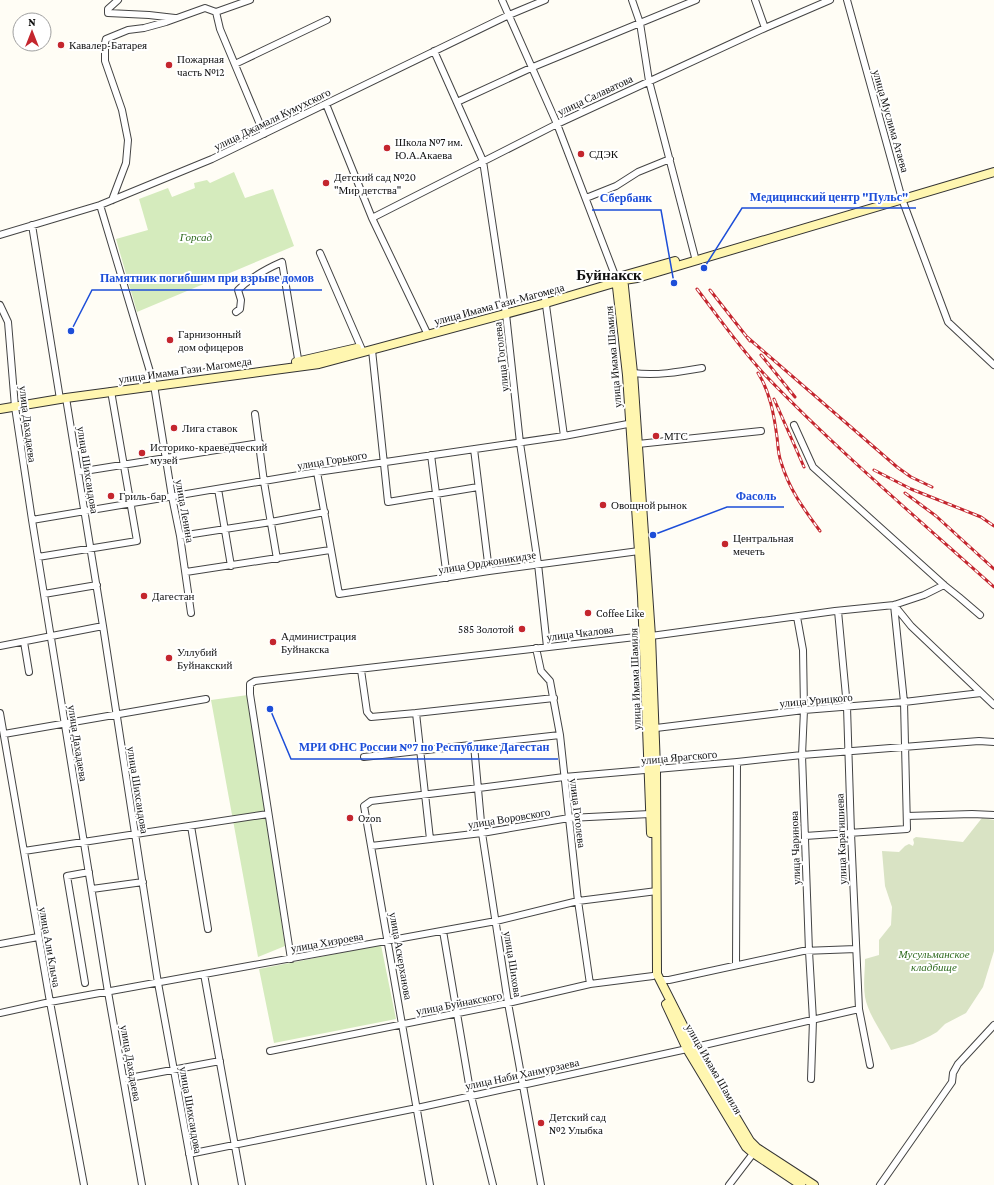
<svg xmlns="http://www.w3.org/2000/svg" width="994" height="1185" font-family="'Crimson Pro',serif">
<rect width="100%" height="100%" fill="#fffdf5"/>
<path fill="#d5ebbd" d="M 234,172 L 245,198 L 273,189 L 294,246 L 137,312 L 116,239 L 148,230 L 139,199 L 168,188 L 172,197 L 195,188 L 194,183 L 207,180 L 210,183 Z
M 248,695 L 285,946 L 258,957 L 211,700 Z
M 381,945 L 396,1019 L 274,1043 L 259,969 Z"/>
<path fill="#d9e3c4" d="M 982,818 L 994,820 L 994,951 L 983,987 L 966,1013 L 945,1024 L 937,1032 L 930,1036 L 913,1044 L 891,1050 C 883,1034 868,1014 865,997 C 863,984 865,972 865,959 L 879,955 L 879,940 L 891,925 L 892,907 L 885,886 L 882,851 L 899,852 L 905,846 L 909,844 L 913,846 L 914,843 L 913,839 L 916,837 L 963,842 Z"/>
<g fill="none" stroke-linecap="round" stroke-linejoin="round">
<defs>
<path id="minor" d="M 118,0 L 108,9 L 108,13 L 149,15 L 175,18
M 502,0 L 557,124 L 616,278
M 632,0 L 640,23 L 649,81 L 696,261
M 755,0 L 765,28
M 847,0 L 902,199 L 948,322 L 994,365
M 216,12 L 220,29 L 264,134
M 216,12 L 250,0
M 434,51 L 483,161 L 506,314 L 520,443 L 538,564 L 547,647
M 235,64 L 327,20
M 457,102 L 533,67 L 696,0
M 326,104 L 372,218 L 428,335
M 586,198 L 616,186 L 638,172 L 670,159
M 112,200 L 126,163 L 128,140 L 122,110 L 105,61 L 105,43 L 106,39 L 128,30 L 144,28 L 166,22 L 205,8 L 216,12
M 100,205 L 154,385 L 172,497 L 180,536 L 191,613
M 372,218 L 557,124 L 765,28 L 830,0
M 32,225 L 60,399
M 0,235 L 100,205 L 212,159 L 509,15 L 545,0
M 320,253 L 363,352
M 545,298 L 564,436
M 0,305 L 8,322 L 15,407 L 32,520 L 108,992 L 142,1185
M 236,312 L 240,309 L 241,300 L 238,290 C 250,278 266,269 282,262 L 299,365
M 372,350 L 388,502 L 478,487
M 633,373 C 656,376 679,372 702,368
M 66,398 L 103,626 L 158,983 L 195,1185
M 255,414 L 264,482 L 277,559
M 794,425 L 813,467 L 944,585 L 959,597 L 980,615
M 638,444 L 761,431
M 474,449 L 489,571
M 431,455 L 447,578
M 78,472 L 260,443
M 317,472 L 339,594 L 489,571 L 639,551
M 218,489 L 231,566
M 32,520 L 317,472 L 564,436 L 633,423
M 180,536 L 271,522 L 325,512
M 38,557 L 137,541 L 111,391
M 186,572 L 330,550
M 44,594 L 97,585
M 894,605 L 911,626 L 994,705
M 838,611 L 847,707 L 851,833 L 859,1009 L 870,1065
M 797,617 L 803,650 L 804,710 L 802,755 L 809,951 L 813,1020 L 811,1079
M 24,642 L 29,672
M 0,646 L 103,626
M 536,648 L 541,671 L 550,681 L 560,735 L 578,901 L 590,984
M 361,670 L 367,712 L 371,717 L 416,713 L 554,698
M 0,713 L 50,1002 L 84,1185
M 416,713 L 430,839
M 654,729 L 656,728 L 804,710 L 904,702 L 981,693
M 4,734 L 206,699
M 474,745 L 482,833 L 508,1003 L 541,1185
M 364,757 L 560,735
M 907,816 L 972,814 L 994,815
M 191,826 L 208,929
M 805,836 L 907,829 L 904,702 L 894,605
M 371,846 L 482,833 L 569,818 L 650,814
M 24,851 L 268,814
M 92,889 L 143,882
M 443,931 L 471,1096 L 493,1185
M 0,944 L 38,937
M 291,959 L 250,694 L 250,684 L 255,681 L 644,636 L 651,636 L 835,611 L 894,605 L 924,595 L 944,585
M 736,965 L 737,762
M 204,974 L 242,1185
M 660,980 L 669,980 L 803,951 L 856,949
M 85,983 L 67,876 L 89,872
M 0,1013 L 50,1002 L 496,921 L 578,901 L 657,891
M 270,1051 L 508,1003 L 590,984 L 653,976
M 124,1079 L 220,1061
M 189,1154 L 417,1108 L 687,1049 L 859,1009
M 430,1185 L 364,806 L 371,801 L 479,788 L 564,777 L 737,762 L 802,755 L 979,741 L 994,742
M 729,1185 L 755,1151
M 880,1185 L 952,1082 L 953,1073 L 958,1064 L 994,1025"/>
<path id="secondary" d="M 623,277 L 633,373 L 651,636 L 656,768 L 657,974 L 694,1047 L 750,1141 L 757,1148 L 814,1185
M 615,278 L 675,261
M 616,278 L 627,375 L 642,596 L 651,833
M 296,362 L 357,348
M 0,409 L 66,398 L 319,364 L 546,303 L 624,280 L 637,278 L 994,172
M 666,1004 L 687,1049 L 746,1147 L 753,1153 L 801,1185"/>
</defs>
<use href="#minor" stroke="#444" stroke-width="8"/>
<use href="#secondary" stroke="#333" stroke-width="10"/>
<use href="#minor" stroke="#fff" stroke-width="6"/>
<use href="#secondary" stroke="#fff6b0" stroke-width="8"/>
<defs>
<path id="rail" d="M 697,289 C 719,318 740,348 765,375 C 837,450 917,518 994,587
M 710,290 L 750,341
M 747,337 L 897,467 L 911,477 L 932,487
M 761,355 L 795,397
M 758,373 C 770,392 774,415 777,437 C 778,445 778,454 781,462 C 789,489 803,508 820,531
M 774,399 L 804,467
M 874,470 L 911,489 L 981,517 L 994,526
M 905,493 L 936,516 L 994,569"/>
</defs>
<use href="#rail" stroke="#c4262e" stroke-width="3"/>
<use href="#rail" stroke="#fff" stroke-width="1.5" stroke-dasharray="4.5" stroke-linecap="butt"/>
</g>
<g fill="#c4262e" stroke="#fff" stroke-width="1.5">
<circle cx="61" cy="45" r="4"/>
<circle cx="169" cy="65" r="4"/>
<circle cx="387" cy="148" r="4"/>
<circle cx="581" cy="154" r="4"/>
<circle cx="326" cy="183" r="4"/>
<circle cx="170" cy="340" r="4"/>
<circle cx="174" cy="428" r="4"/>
<circle cx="656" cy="436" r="4"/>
<circle cx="142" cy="453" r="4"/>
<circle cx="111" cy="496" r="4"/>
<circle cx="603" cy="505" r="4"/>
<circle cx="725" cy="544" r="4"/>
<circle cx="144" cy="596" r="4"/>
<circle cx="588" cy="613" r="4"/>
<circle cx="522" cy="629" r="4"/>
<circle cx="273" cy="642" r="4"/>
<circle cx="169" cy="658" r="4"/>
<circle cx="350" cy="818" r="4"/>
<circle cx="541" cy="1123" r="4"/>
</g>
<g text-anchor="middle" stroke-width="4" stroke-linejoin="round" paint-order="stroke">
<g font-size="11" fill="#111" stroke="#fff" text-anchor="start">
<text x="69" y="49">Кавалер-Батарея</text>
<text x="177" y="63">Пожарная<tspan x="177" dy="13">часть №12</tspan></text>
<text x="395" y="146">Школа №7 им.<tspan x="395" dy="13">Ю.А.Акаева</tspan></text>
<text x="589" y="158">СДЭК</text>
<text x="334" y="181">Детский сад №20<tspan x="334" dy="13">"Мир детства"</tspan></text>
<text x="178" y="338">Гарнизонный<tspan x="178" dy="13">дом офицеров</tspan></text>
<text x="182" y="432">Лига ставок</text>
<text x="664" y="440">МТС</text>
<text x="150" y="451">Историко-краеведческий<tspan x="150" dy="13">музей</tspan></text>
<text x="119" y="500">Гриль-бар</text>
<text x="611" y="509">Овощной рынок</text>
<text x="733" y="542">Центральная<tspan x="733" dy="13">мечеть</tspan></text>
<text x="152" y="600">Дагестан</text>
<text x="596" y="617">Coffee Like</text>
<text x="514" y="633" text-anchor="end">585 Золотой</text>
<text x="281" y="640">Администрация<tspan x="281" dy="13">Буйнакска</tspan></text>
<text x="177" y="656">Уллубий<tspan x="177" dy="13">Буйнакский</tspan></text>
<text x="358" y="822">Ozon</text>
<text x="549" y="1121">Детский сад<tspan x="549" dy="13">№2 Улыбка</tspan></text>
</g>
<g font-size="11" fill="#111" stroke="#fff">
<text transform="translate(595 95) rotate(-25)" y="4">улица Салаватова</text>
<text transform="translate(272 119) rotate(-26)" y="4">улица Джамаля Кумухского</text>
<text transform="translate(891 121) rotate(74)" y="4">улица Муслима Атаева</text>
<text transform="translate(499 304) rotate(-15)" y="4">улица Имама Гази-Магомеда</text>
<text transform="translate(501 357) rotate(-96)" y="4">улица Гоголева</text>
<text transform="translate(613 357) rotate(-95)" y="4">улица Имама Шамиля</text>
<text transform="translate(185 370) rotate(-8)" y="4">улица Имама Гази-Магомеда</text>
<text transform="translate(28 424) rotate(83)" y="4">улица Дахадаева</text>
<text transform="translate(332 460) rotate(-9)" y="4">улица Горького</text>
<text transform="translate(88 470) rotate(81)" y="4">улица Шихсаидова</text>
<text transform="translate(185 511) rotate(80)" y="4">улица Ленина</text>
<text transform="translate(487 562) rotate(-9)" y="4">улица Орджоникидзе</text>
<text transform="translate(580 633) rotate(-7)" y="4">улица Чкалова</text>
<text transform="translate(635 679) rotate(-92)" y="4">улица Имама Шамиля</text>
<text transform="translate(816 700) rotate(-5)" y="4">улица Урицкого</text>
<text transform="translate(78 743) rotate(81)" y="4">улица Дахадаева</text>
<text transform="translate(679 757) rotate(-5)" y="4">улица Ярагского</text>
<text transform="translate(138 790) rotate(81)" y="4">улица Шихсаидова</text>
<text transform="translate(578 813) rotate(83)" y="4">улица Гоголева</text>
<text transform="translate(509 818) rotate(-9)" y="4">улица Воровского</text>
<text transform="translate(841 839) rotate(-92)" y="4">улица Карагишиева</text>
<text transform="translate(795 848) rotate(-92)" y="4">улица Чаринова</text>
<text transform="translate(327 942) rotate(-10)" y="4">улица Хизроева</text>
<text transform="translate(50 947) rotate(80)" y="4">улица Али Клыча</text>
<text transform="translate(401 956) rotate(80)" y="4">улица Аскерханова</text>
<text transform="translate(513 964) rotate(81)" y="4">улица Шихова</text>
<text transform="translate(459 1003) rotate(-11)" y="4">улица Буйнакского</text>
<text transform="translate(131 1063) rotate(80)" y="4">улица Дахадаева</text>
<text transform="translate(714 1069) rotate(60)" y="4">улица Имама Шамиля</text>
<text transform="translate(522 1074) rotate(-12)" y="4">улица Наби Ханмурзаева</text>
<text transform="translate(191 1110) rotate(80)" y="4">улица Шихсаидова</text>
</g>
<g font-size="11" font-style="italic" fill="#2f6b1f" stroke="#fff">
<text x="196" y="241">Горсад</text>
<text x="934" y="958">Мусульманское<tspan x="934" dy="13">кладбище</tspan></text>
</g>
<g font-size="15" font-weight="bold" fill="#111" stroke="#fff">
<text x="609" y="280">Буйнакск</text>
</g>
</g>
<path fill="none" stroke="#1d4ed8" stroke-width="1.5" d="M704 268L742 208H916M674 283L661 210H592M71 331L92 290H322M653 535L727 507H784M270 709L291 759H558"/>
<g fill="#1d4ed8" stroke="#fff" stroke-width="1.5">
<circle cx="704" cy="268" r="4"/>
<circle cx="674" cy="283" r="4"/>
<circle cx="71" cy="331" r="4"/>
<circle cx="653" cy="535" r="4"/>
<circle cx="270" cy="709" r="4"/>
</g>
<g font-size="12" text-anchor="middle" font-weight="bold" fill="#1d4ed8" stroke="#fff" stroke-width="4" stroke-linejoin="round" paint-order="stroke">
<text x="829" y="201">Медицинский центр "Пульс"</text>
<text x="626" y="202">Сбербанк</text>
<text x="207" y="282">Памятник погибшим при взрыве домов</text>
<text x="756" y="500">Фасоль</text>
<text x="424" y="751">МРИ ФНС России №7 по Республике Дагестан</text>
</g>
<g transform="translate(32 32)"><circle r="19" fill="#ffffff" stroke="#a0a0a0"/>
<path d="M0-3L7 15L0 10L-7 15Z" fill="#c4262e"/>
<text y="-6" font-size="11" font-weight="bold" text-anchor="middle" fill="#111111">N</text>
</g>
</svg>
